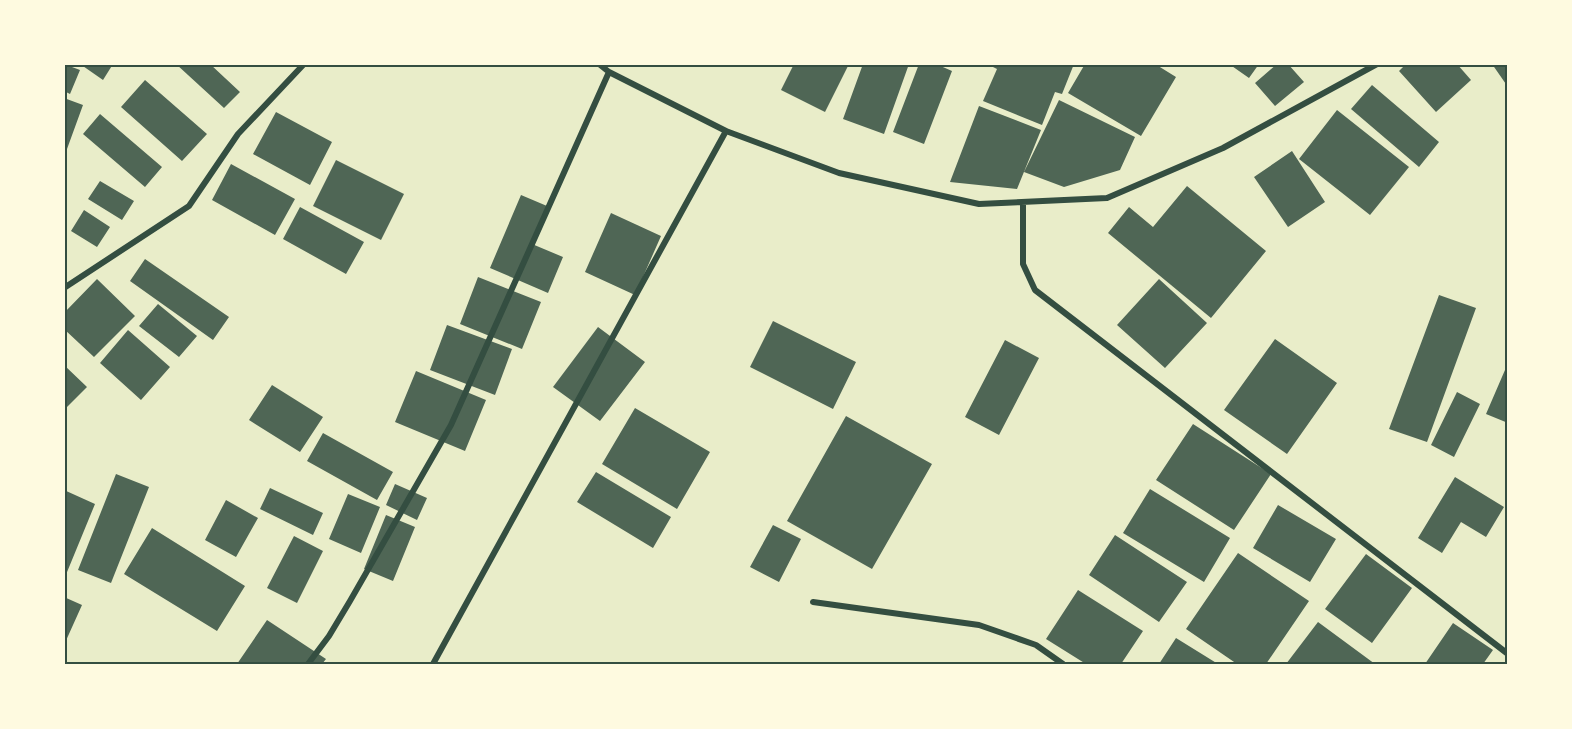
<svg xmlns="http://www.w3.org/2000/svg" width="1572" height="729" font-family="'PT Sans',sans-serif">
<rect width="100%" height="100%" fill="#e9edc9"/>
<path fill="#4f6655" d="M 64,64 L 80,70 L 70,94 L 64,91 Z
M 80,64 L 113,64 L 103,80 Z
M 176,64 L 210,64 L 240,92 L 224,108 Z
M 794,64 L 849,64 L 825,112 L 781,90 Z
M 863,64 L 909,64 L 884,134 L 843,119 Z
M 919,64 L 936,64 L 952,71 L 924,144 L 893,132 Z
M 987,64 L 1074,64 L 1062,94 L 1055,92 L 1042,125 L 983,101 L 997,69 Z
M 1085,64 L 1155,64 L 1176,77 L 1141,136 L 1068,93 Z
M 1229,64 L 1259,64 L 1249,78 Z
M 1277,64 L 1288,64 L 1304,82 L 1275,106 L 1255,83 Z
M 1406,64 L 1457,64 L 1471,80 L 1436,112 L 1399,71 Z
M 1492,64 L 1508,64 L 1508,87 Z
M 145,80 L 207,134 L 182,161 L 121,107 Z
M 1372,85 L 1439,142 L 1419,167 L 1351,109 Z
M 64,98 L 83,105 L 67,149 L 64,148 Z
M 1059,100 L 1135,137 L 1120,170 L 1064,187 L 1024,172 Z
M 979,106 L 1041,130 L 1017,189 L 950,182 Z
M 1337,110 L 1409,167 L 1370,215 L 1299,159 Z
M 276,112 L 332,142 L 310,185 L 253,154 Z
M 100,114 L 162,167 L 145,187 L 83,134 Z
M 1292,151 L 1325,202 L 1288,227 L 1254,177 Z
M 336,160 L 404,194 L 381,240 L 313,206 Z
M 231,164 L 295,199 L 275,235 L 212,200 Z
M 100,181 L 134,201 L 122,220 L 88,199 Z
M 1187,186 L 1266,251 L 1211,318 L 1108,233 L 1129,207 L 1153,227 Z
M 521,195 L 547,206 L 532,244 L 563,257 L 548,293 L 490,268 Z
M 300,207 L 364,242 L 346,274 L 283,239 Z
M 84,210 L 110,227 L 97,247 L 71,231 Z
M 611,213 L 661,236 L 635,295 L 585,272 Z
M 145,259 L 229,317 L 213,340 L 130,281 Z
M 478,277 L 541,302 L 522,349 L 460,324 Z
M 97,279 L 135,316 L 94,357 L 64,329 L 64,313 Z
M 1159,279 L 1207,323 L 1165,368 L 1117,325 Z
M 1439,295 L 1476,308 L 1427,442 L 1389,429 Z
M 158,304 L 197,336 L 179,357 L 139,326 Z
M 773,321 L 856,362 L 833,409 L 750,367 Z
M 447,325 L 512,349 L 495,395 L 430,370 Z
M 598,327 L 645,362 L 600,421 L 553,387 Z
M 128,330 L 170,367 L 141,400 L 100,363 Z
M 1275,339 L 1337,383 L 1287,454 L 1224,410 Z
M 1005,340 L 1039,358 L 999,435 L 965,417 Z
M 1508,363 L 1508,423 L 1486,414 Z
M 64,365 L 87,387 L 64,410 Z
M 416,371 L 486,400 L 465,451 L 395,422 Z
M 272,385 L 323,417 L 300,452 L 249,420 Z
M 1457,392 L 1480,404 L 1454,457 L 1431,445 Z
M 635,408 L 710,452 L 677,509 L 602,464 Z
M 846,416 L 932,464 L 872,569 L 787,521 Z
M 1193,424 L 1271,474 L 1234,530 L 1156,480 Z
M 323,433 L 393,472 L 377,500 L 307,461 Z
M 596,472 L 671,517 L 653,548 L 577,502 Z
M 116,474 L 149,487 L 111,583 L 78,570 Z
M 1455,477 L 1504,507 L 1486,537 L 1461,522 L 1442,553 L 1418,538 Z
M 395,484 L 427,498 L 417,520 L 386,505 Z
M 270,488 L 323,513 L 313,535 L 260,509 Z
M 1150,489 L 1230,538 L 1204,582 L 1123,533 Z
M 64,490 L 95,504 L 65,577 L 64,577 Z
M 348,494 L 380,507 L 361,553 L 329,539 Z
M 226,500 L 258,518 L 236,557 L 205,540 Z
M 1278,505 L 1336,539 L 1310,582 L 1253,548 Z
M 386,515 L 415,527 L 393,581 L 364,569 Z
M 773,525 L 801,539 L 779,582 L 750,567 Z
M 152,528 L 245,586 L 217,631 L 124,574 Z
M 1115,535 L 1187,582 L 1159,622 L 1089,575 Z
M 294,536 L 323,551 L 297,603 L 267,588 Z
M 1238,553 L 1309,601 L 1266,664 L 1237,664 L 1186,629 Z
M 1366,554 L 1412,588 L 1372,643 L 1325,609 Z
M 1078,590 L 1143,631 L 1121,664 L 1086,664 L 1046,639 Z
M 64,597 L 82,605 L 64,645 Z
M 267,620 L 326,659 L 322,664 L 237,664 Z
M 1318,622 L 1375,664 L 1286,664 Z
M 1453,623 L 1493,650 L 1483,664 L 1425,664 Z
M 1176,638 L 1218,664 L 1159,664 Z"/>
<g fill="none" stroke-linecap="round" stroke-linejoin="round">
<path stroke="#344e41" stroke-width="6" d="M 599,64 L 609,72 L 726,131 L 839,173 L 979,204 L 1107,198 L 1223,148 L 1377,64
M 1023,202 L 1023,264 L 1035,290 L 1508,654
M 64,288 L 189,206 L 238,134 L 304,64
M 813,602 L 979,625 L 1036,645 L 1063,664
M 308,664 L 329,636 L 350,601 L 451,425 L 609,72
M 433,664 L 726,131"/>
</g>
<rect width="1572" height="729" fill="none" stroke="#fefae0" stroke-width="132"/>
<rect x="66" y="66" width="1440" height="597" fill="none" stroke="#344e41" stroke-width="2"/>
</svg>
